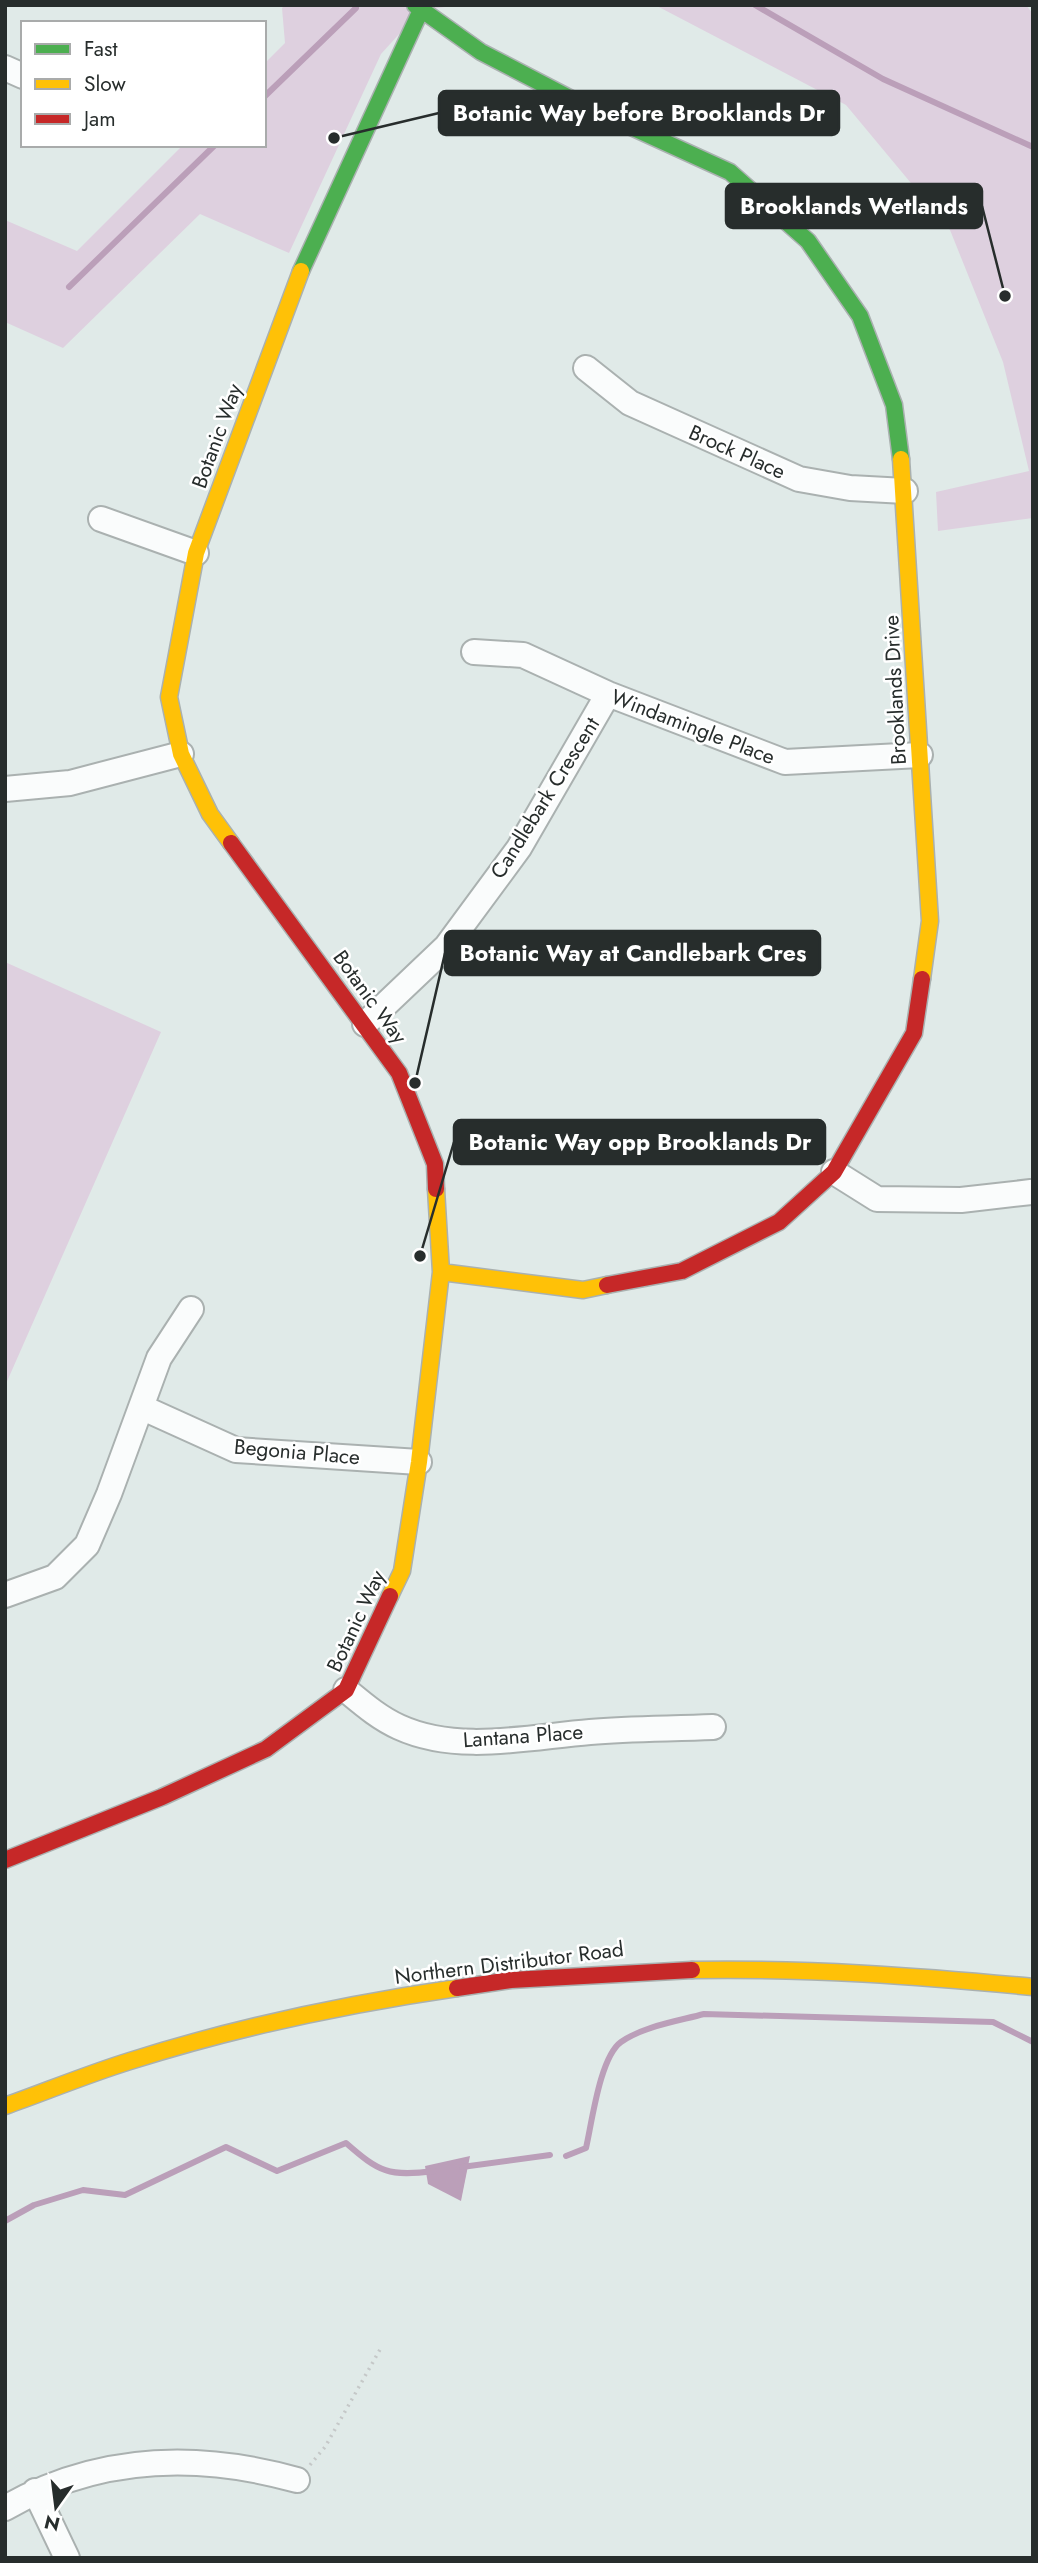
<svg xmlns="http://www.w3.org/2000/svg" width="1038" height="2563" font-family="Jost,sans-serif">
<rect width="100%" height="100%" fill="#e0eae8"/>
<path fill="#ded0df" d="M 285,5 L 461,5 L 421,10 L 381,54 L 289,253 L 200,214 L 63,348 L 5,322 L 5,220 L 77,251 L 183,145 L 264,145 L 264,64 L 285,43 L 282,8 Z
M 655,5 L 1026,5 L 1033,14 L 1033,518 L 938,531 L 936,492 L 1029,471 L 1003,362 L 950,230 L 846,105 Z
M 5,962 L 161,1032 L 5,1386 Z"/>
<path fill="#bb9fb9" d="M 470,2156 L 461,2201 L 428,2184 L 425,2166 Z"/>
<g fill="none" stroke-linecap="round" stroke-linejoin="round">
<path stroke="#bb9fb9" stroke-width="6" d="M 755,5 L 883,79 L 1033,147
M 264,97 L 356,8
M 69,287 L 215,145
M 566,2156 L 586,2148 C 592,2122 600,2057 621,2042 C 644,2026 678,2021 704,2014 L 993,2022 L 1033,2042
M 462,2167 L 550,2155
M 5,2221 L 34,2205 L 83,2190 L 125,2195 L 226,2147 L 277,2171 L 346,2143 C 379,2172 389,2177 434,2171"/>
<defs>
<path id="street" d="M 5,68 L 23,76
M 586,368 L 630,403 L 799,479 L 850,488 L 905,491
M 101,519 L 196,553
M 474,652 L 523,655 L 608,694 L 785,762 L 920,755
M 5,789 L 70,783 L 181,754
M 365,1024 L 446,947 L 519,848 L 608,694
M 834,1172 L 877,1199 L 961,1200 L 1031,1192
M 141,1407 L 236,1450 L 419,1462
M 5,1595 L 55,1577 L 87,1545 L 109,1494 L 159,1358 L 191,1309
M 346,1690 C 363,1704 379,1718 399,1727 C 458,1754 528,1737 590,1732 C 631,1728 672,1729 713,1727
M 35,2491 L 67,2558
M 5,2508 C 98,2455 197,2452 297,2480"/>
<path id="fast" d="M 415,5 L 481,52 L 581,104 L 730,172 L 808,241 L 860,316 L 894,405 L 901,459
M 301,271 L 421,10"/>
<path id="slow" d="M 901,459 L 930,921 L 922,979
M 231,843 L 210,814 L 181,754 L 169,697 L 196,553 L 301,271
M 441,1272 L 583,1290 L 607,1285
M 390,1596 L 402,1571 L 419,1462 L 441,1272 L 436,1189
M 692,1970 C 807,1968 919,1976 1033,1987
M 5,2106 C 47,2091 88,2074 130,2061 C 237,2027 347,2004 457,1988"/>
<path id="jam" d="M 231,843 L 399,1073 L 435,1164 L 436,1189
M 607,1285 L 682,1271 L 779,1222 L 834,1172 L 914,1033 L 922,979
M 5,1860 L 162,1797 L 266,1749 L 346,1690 L 390,1596
M 457,1988 L 511,1980 L 692,1970"/>
</defs>
<use href="#street" stroke="#aab1b0" stroke-width="28"/>
<use href="#fast" stroke="#aab1b0" stroke-width="19"/>
<use href="#slow" stroke="#aab1b0" stroke-width="19"/>
<use href="#jam" stroke="#aab1b0" stroke-width="19"/>
<path stroke="#c5c8c8" stroke-width="3.5" stroke-dasharray="2 5" stroke-linecap="butt" d="M 310,2465 L 325,2447 L 382,2346"/>
<use href="#street" stroke="#fafcfc" stroke-width="24"/>
<use href="#fast" stroke="#4caf50" stroke-width="16"/>
<use href="#slow" stroke="#ffc107" stroke-width="16"/>
<use href="#jam" stroke="#c62828" stroke-width="16"/>
</g>
<g text-anchor="middle" stroke-width="5" stroke-linejoin="round" paint-order="stroke">
<g font-size="21" fill="#272d2c" stroke="#fff">
<text transform="translate(217 436) rotate(-70)" y="7">Botanic Way</text>
<text transform="translate(737 452) rotate(24)" y="7">Brock Place</text>
<text transform="translate(895 690) rotate(-93)" y="7">Brooklands Drive</text>
<text transform="translate(693 727) rotate(21)" y="7">Windamingle Place</text>
<text transform="translate(545 798) rotate(-58)" y="7">Candlebark Crescent</text>
<text transform="translate(370 997) rotate(54)" y="7">Botanic Way</text>
<text transform="translate(297 1452) rotate(5)" y="7">Begonia Place</text>
<text transform="translate(356 1621) rotate(-65)" y="7">Botanic Way</text>
<text transform="translate(523 1736) rotate(-4)" y="7">Lantana Place</text>
<text transform="translate(509 1963) rotate(-7)" y="7">Northern Distributor Road</text>
</g>
</g>
<path fill="none" stroke="#272d2c" stroke-width="2.5" d="M334 138L439 113M1005 296L982 206M415 1083L445 953M420 1256L454 1142"/>
<g fill="#272d2c" stroke="#fff" stroke-width="2.5">
<circle cx="334" cy="138" r="7"/>
<circle cx="1005" cy="296" r="7"/>
<circle cx="415" cy="1083" r="7"/>
<circle cx="420" cy="1256" r="7"/>
</g>
<g fill="#272d2c" stroke="#272d2c" stroke-width="2.5">
<rect x="439" y="91" width="400" height="44" rx="7"/>
<rect x="726" y="184" width="256" height="44" rx="7"/>
<rect x="445" y="931" width="375" height="44" rx="7"/>
<rect x="454" y="1120" width="371" height="44" rx="7"/>
</g>
<g font-size="23" text-anchor="middle" font-weight="bold" fill="#fff">
<text x="639" y="121">Botanic Way before Brooklands Dr</text>
<text x="854" y="214">Brooklands Wetlands</text>
<text x="633" y="961">Botanic Way at Candlebark Cres</text>
<text x="640" y="1150">Botanic Way opp Brooklands Dr</text>
</g>
<rect width="1038" height="2563" fill="none" stroke="#272d2c" stroke-width="14"/>
<rect x="21" y="21" width="245" height="126" fill="#ffffff" stroke="#a9abab" stroke-width="2"/>
<rect x="35" y="44" width="35" height="10" fill="#4caf50" stroke="#a9abab" stroke-width="2"/>
<text x="84" y="56" font-size="21" fill="#272d2c">Fast</text>
<rect x="35" y="79" width="35" height="10" fill="#ffc107" stroke="#a9abab" stroke-width="2"/>
<text x="84" y="91" font-size="21" fill="#272d2c">Slow</text>
<rect x="35" y="114" width="35" height="10" fill="#c62828" stroke="#a9abab" stroke-width="2"/>
<text x="84" y="126" font-size="21" fill="#272d2c">Jam</text>
<g transform="translate(56 2507) rotate(194)" stroke="#ffffff" stroke-width="5" paint-order="stroke">
<path d="M0-5L12 26L0 18L-12 26Z" fill="#272d2c"/>
<text y="-10" font-size="19" font-weight="bold" text-anchor="middle" fill="#272d2c">N</text>
</g>
</svg>
